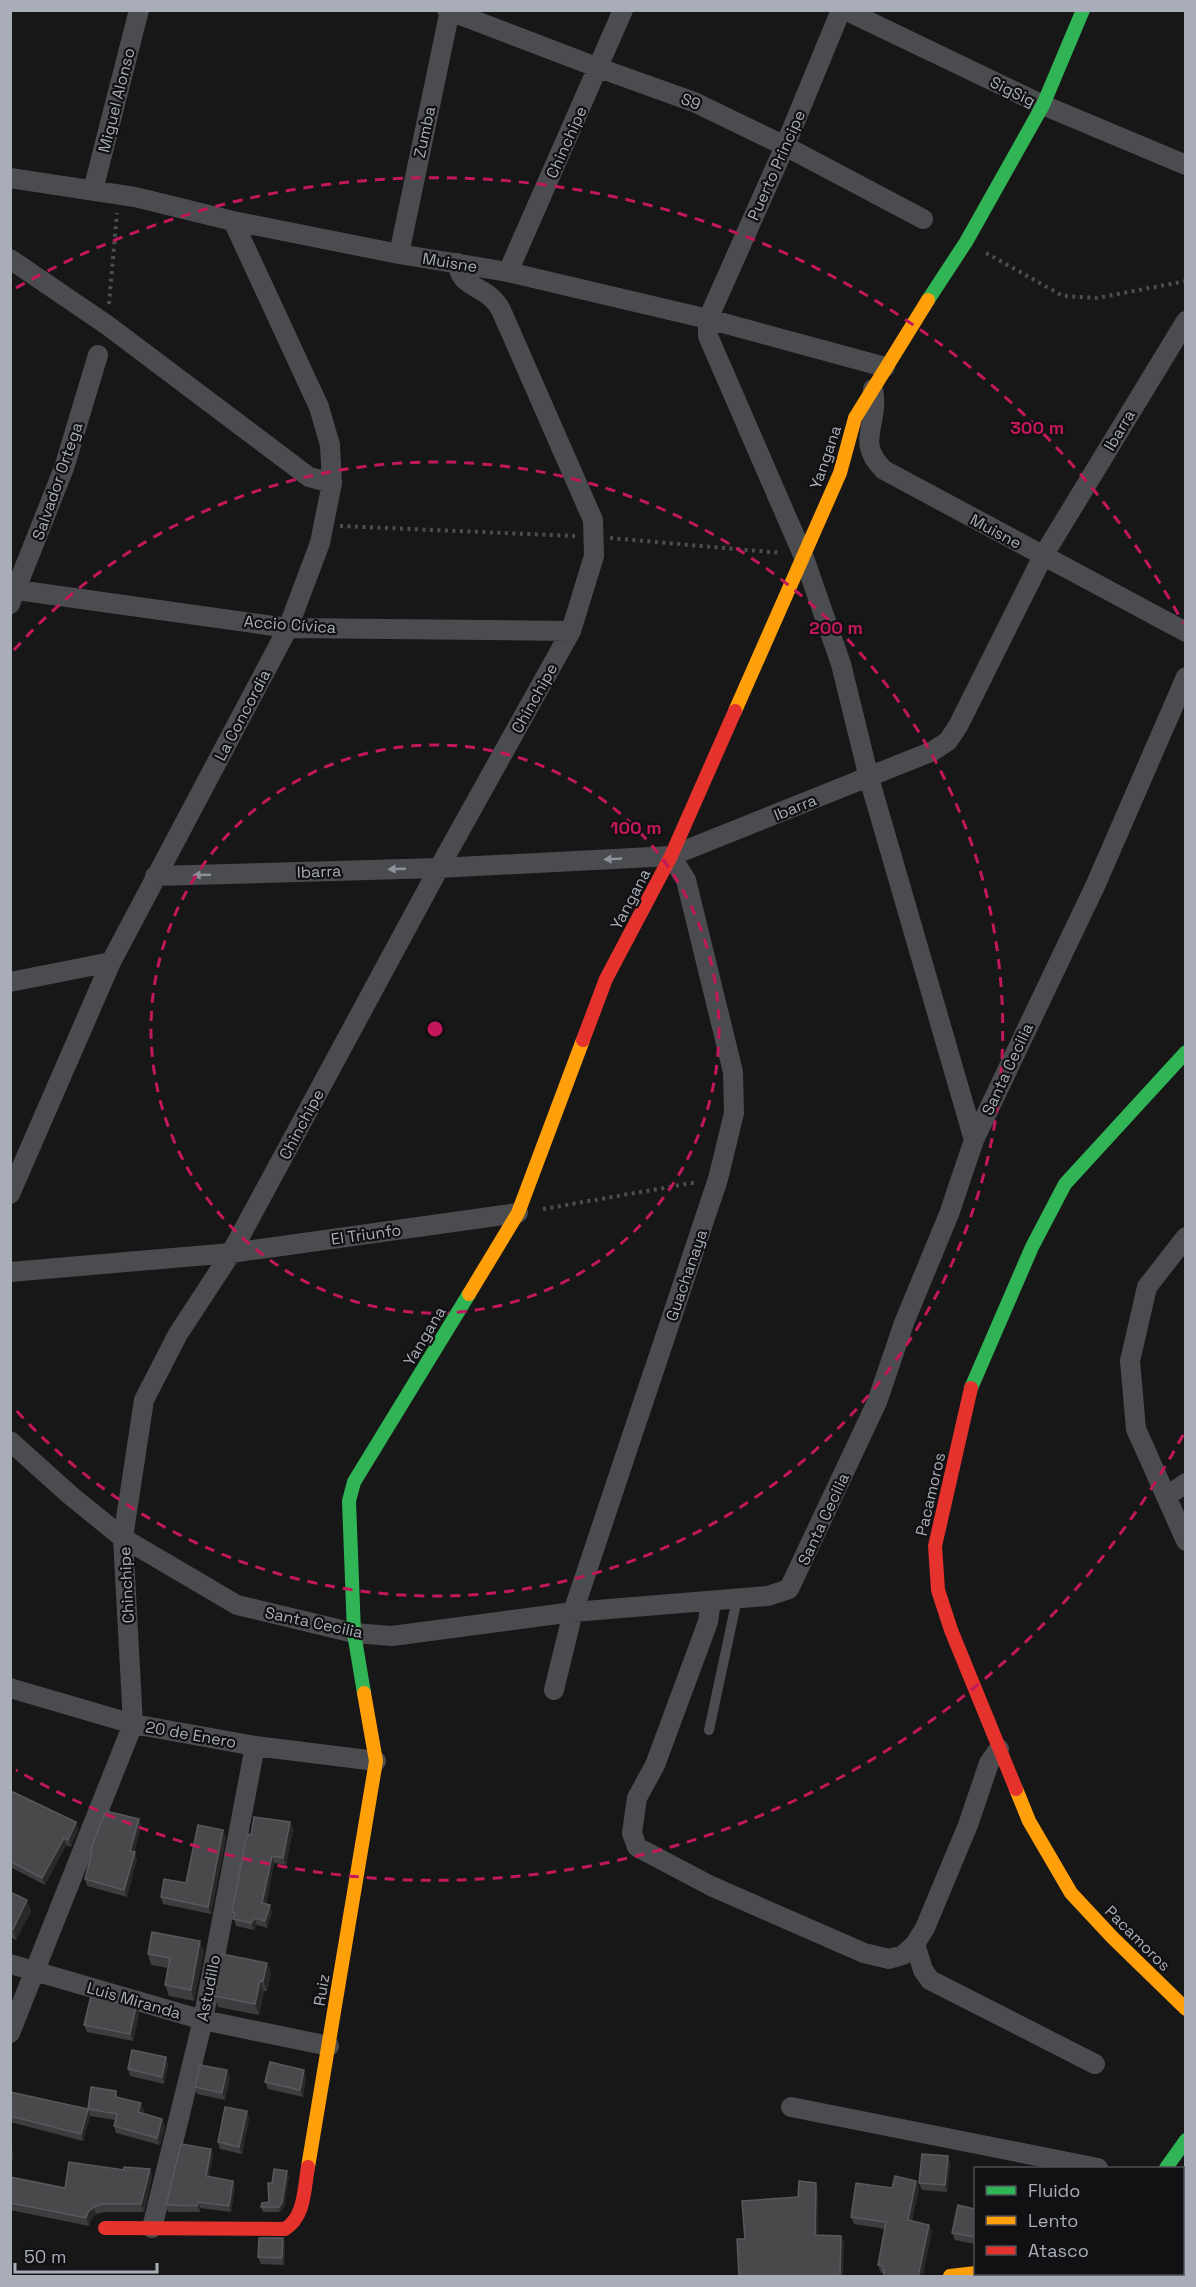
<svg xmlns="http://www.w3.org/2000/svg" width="1196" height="2287" font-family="'Space Grotesk',sans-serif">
<rect width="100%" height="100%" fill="#171717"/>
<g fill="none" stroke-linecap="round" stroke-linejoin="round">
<path stroke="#4d4e52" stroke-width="4" stroke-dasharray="3 4.5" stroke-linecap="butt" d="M 986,253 L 1063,296 L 1097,298 L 1186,281
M 109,304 L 117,213
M 340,526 L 575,536
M 610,538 L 782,553
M 543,1209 L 698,1182"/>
<path stroke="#4b4c50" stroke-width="10" d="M 709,1730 L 737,1599"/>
<path stroke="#4b4c50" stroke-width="20" d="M 447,10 L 599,68 L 694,102 L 785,146 L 923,219
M 841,10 L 785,146 L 708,319 L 708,336 L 803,555 L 841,664 L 869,778 L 974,1140
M 845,10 L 1043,105 L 1186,165
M 10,178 L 135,197 L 233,221 L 399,254 L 508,272 L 708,319 L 885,367
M 93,190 L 139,10
M 399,254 L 450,10
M 10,259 L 107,325 L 309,477 L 332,483
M 508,272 L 623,10
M 873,389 C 880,425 854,441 884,470 L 1186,632
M 10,589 L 288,628 L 571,631
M 10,604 L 64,468 L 98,355
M 155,876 L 439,868 L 671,856 L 933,751 L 948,741 L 958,726 L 1043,556 L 1186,321
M 10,982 L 111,962
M 10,1194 L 111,962 L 288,628 L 320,543 L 332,483 L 330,445 L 319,407 L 233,221
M 1186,1237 L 1147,1287 L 1130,1361 L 1136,1429 L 1186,1541
M 10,1272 L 231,1253 L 518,1213
M 10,1441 L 70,1495 L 123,1538 L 237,1605 L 354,1633 L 392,1636 L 573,1612 L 768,1596 L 789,1589 L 877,1402 L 904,1323 L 949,1214 L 974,1140 L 1096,884 L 1186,677
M 1167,1496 L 1186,1483
M 711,1601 L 708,1622 L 655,1765 L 637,1798 L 632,1833 L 637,1847 L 711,1886 L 864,1953 L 889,1959 L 903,1955 L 915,1944 L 925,1928 L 968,1825 L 989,1763 L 999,1749
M 10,1688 L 133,1724 L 255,1746 L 376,1761
M 554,1690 L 573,1612 L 718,1179 L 734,1113 L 733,1072 L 686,880 L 671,856
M 915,1944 L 923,1970 L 930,1980 L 1095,2064
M 10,1964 L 203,2020 L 329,2046
M 10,2033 L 133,1724 L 123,1538 L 144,1400 L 178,1334 L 231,1253 L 439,868 L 571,631 L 594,556 L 593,520 L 501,310 C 488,284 459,290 458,263
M 791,2107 L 1098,2168
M 152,2228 L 203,2020 L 255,1746
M 1119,2274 L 1120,2276"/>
<path stroke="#30b455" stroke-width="14" d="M 928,300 L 966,242 L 1043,105 L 1083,10
M 971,1388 L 1032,1247 L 1065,1184 L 1186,1052
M 364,1693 L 354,1633 L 349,1501 L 354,1482 L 469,1294
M 1166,2168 L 1186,2140"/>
<path stroke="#ff9f0a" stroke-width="14" d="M 735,711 L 840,473 L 855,418 L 928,300
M 469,1294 L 518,1213 L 583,1040
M 1016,1789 L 1029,1821 L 1071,1893 L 1112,1937 L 1186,2009
M 308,2167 L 376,1761 L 364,1693
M 950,2276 L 976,2273"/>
<path stroke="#e5322d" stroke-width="14" d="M 583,1040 L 606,979 L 671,856 L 735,711
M 971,1388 L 935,1546 L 938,1590 L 951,1630 L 1016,1789
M 105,2228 L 285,2229 C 305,2217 304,2189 308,2167"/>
</g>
<path fill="#3d3d3f" d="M 10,1795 L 76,1822 L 78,1829 L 71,1847 L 66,1845 L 45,1885 L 10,1867 Z
M 139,1819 L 141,1826 L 134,1852 L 137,1859 L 127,1897 L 87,1886 L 85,1879 L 92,1854 L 90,1851 Z
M 290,1822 L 293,1829 L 286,1865 L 274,1863 L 266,1904 L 272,1912 L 267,1928 L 257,1925 L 254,1930 L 236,1926 L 232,1912 L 251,1835 Z
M 223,1830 L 226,1837 L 211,1914 L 163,1904 L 161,1897 L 186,1883 Z
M 10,1892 L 31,1911 L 16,1940 L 10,1937 Z
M 204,1951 L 194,2001 L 169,1996 L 165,1985 L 168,1968 L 151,1965 L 148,1954 Z
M 271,1973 L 267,1991 L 264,1991 L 259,2015 L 218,2007 L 214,1996 Z
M 136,2007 L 139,2014 L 133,2041 L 87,2032 L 84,2025 Z
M 166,2057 L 168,2064 L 164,2084 L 130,2076 L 128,2069 Z
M 227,2070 L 230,2077 L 225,2100 L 197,2094 L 195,2087 Z
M 306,2077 L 303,2097 L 268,2089 L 265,2082 Z
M 10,2092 L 88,2109 L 119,2098 L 144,2110 L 143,2113 L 162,2119 L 165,2126 L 160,2145 L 116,2133 L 114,2126 L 115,2120 L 90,2116 L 83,2141 L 10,2122 Z
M 247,2111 L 249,2118 L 242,2154 L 220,2149 L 218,2142 Z
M 213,2155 L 209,2177 L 233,2181 L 235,2187 L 231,2212 L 200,2208 L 200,2212 L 168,2212 L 166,2205 Z
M 948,2156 L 950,2163 L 947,2192 L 922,2190 L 919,2183 Z
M 150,2169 L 152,2176 L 144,2212 L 105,2212 L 96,2214 L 91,2219 L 89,2226 L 10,2210 L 10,2177 L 65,2188 L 124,2170 Z
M 289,2176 L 284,2207 L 280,2212 L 263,2212 L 261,2207 L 269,2202 L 272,2183 Z
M 916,2181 L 919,2188 L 912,2221 L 929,2225 L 932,2232 L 884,2273 L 881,2273 L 878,2265 L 885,2229 L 854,2224 L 851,2217 L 892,2188 Z
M 975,2209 L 975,2244 L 955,2240 L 952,2233 Z
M 285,2245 L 284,2265 L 261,2264 L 258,2257 Z"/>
<path fill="#29292a" d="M 139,1819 L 141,1826 L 133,1858 L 130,1851 Z
M 76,1822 L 78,1829 L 71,1847 L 68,1840 Z
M 290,1822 L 293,1829 L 286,1865 L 283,1858 Z
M 223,1830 L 226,1837 L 211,1914 L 208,1907 Z
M 64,1838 L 66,1845 L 45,1885 L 42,1878 Z
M 135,1852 L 137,1859 L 127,1897 L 124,1890 Z
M 272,1856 L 274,1863 L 265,1910 L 262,1903 Z
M 27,1900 L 31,1911 L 16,1940 L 13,1929 Z
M 270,1905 L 272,1912 L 267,1928 L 265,1921 Z
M 255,1918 L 257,1925 L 254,1930 L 251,1923 Z
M 200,1941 L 204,1951 L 194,2001 L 191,1990 Z
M 267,1963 L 271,1973 L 267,1991 L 263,1981 Z
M 260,1980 L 264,1991 L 259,2015 L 255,2004 Z
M 10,1987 L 13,1994 L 10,1999 Z
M 136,2007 L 139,2014 L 133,2041 L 130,2034 Z
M 166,2057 L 168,2064 L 164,2084 L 162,2077 Z
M 227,2070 L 230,2077 L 225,2100 L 222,2093 Z
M 304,2070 L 306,2077 L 303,2097 L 300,2090 Z
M 141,2103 L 144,2110 L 141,2119 L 138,2112 Z
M 88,2109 L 90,2116 L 83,2141 L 81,2134 Z
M 247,2111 L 249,2118 L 242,2154 L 239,2147 Z
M 162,2119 L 165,2126 L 160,2145 L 157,2138 Z
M 12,2148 L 14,2155 L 10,2171 L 10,2152 Z
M 211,2149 L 213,2155 L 208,2183 L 206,2176 Z
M 948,2156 L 950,2163 L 947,2192 L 945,2185 Z
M 150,2169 L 152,2176 L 144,2212 L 141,2204 Z
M 287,2171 L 289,2176 L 284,2207 L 280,2212 L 279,2207 Z
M 233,2181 L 235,2187 L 231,2212 L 229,2206 Z
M 916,2181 L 919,2188 L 910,2228 L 908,2220 Z
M 816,2183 L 818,2190 L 818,2242 L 815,2235 Z
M 198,2202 L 200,2208 L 200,2212 L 197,2206 Z
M 94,2207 L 96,2214 L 91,2219 L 89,2226 L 86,2218 L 88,2212 Z
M 1185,2222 L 1185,2232 L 1182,2236 L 1182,2226 Z
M 929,2225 L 932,2232 L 923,2277 L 918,2277 Z
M 841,2236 L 844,2243 L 843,2277 L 841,2277 L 840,2276 Z
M 283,2238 L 285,2245 L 284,2265 L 282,2258 Z"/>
<path fill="#49494c" stroke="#58595d" stroke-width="1.5" d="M 13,1792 L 76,1822 L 68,1840 L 64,1838 L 42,1878 L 10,1861 L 10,1795 Z
M 106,1811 L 139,1819 L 130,1851 L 135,1852 L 124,1890 L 85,1879 L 92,1852 L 90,1851 Z
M 254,1817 L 290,1822 L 283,1858 L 272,1856 L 262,1903 L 270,1905 L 265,1921 L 255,1918 L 251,1923 L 233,1919 L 235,1913 L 232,1912 L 247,1834 L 251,1835 Z
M 198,1825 L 223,1830 L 208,1907 L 161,1897 L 164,1879 L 186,1883 Z
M 10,1892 L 27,1900 L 13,1929 L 10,1928 Z
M 152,1932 L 200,1941 L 191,1990 L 165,1985 L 170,1958 L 148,1954 Z
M 222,1954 L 267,1963 L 263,1981 L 260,1980 L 255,2004 L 214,1996 Z
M 91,1996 L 136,2007 L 130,2034 L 84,2025 Z
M 132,2050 L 166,2057 L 162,2077 L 128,2069 Z
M 270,2062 L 304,2070 L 300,2090 L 265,2082 Z
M 200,2065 L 227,2070 L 222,2093 L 195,2087 Z
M 91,2087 L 116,2091 L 116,2097 L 141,2103 L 138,2112 L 162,2119 L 157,2138 L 114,2126 L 117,2114 L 88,2109 Z
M 10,2092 L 88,2109 L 81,2134 L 10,2116 Z
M 225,2107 L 247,2111 L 239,2147 L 218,2142 Z
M 181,2144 L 211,2149 L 206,2176 L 233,2181 L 229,2206 L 198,2202 L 197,2206 L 166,2205 Z
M 922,2154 L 948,2156 L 945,2185 L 919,2183 Z
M 69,2162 L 124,2170 L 124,2167 L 150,2169 L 141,2204 L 102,2204 L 94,2207 L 88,2212 L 86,2218 L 10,2203 L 10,2177 L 65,2188 Z
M 274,2169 L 287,2171 L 282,2202 L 279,2207 L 261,2207 L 262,2203 L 269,2202 L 268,2183 L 272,2183 Z
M 895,2176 L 916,2181 L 908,2220 L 929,2225 L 918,2277 L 884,2277 L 883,2266 L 878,2265 L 886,2222 L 851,2217 L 856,2183 L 892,2188 Z
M 799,2181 L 816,2183 L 815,2235 L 841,2236 L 840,2276 L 827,2277 L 739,2277 L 737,2239 L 745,2239 L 742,2201 L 798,2197 Z
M 958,2205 L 975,2209 L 975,2237 L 952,2233 Z
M 1182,2218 L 1185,2221 L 1182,2226 Z
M 259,2238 L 283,2238 L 282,2258 L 258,2257 Z
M 1013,2274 L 1013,2277 L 994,2277 Z
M 1043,2274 L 1064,2274 L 1065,2277 L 1043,2277 Z"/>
<defs><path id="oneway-solid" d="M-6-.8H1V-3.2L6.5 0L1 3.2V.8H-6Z" transform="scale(1.5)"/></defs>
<g fill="#8c9099">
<use href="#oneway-solid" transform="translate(613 859) rotate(177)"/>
<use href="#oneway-solid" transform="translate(397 869) rotate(178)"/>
<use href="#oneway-solid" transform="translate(202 875) rotate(178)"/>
</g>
<g fill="none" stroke="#c2185b" stroke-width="3" stroke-dasharray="10 8">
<circle cx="435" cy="1029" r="284"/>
<path d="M14 650A567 567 0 1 1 14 1408"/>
<path d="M1183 1435A851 851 0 0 1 16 1770M16 288A851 851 0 0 1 1183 623"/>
</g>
<g text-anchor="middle" stroke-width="4.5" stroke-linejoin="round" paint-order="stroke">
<g font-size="16" fill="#a8adb8" stroke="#111113">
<text transform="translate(1013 91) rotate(26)" y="6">SigSig</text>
<text transform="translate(116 100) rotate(-76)" y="6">Miguel Alonso</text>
<text transform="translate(691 101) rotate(22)" y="6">S9</text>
<text transform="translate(424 132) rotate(-78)" y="6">Zumba</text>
<text transform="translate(566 142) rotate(-66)" y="6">Chinchipe</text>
<text transform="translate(776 165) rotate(-66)" y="6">Puerto Principe</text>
<text transform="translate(450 262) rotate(9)" y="6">Muisne</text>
<text transform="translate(1119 430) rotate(-59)" y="6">Ibarra</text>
<text transform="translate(825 457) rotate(-71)" y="6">Yangana</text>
<text transform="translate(57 481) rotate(-71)" y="6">Salvador Ortega</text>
<text transform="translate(996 531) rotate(28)" y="6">Muisne</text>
<text transform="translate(290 624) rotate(4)" y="6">Accio Cívica</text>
<text transform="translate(534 698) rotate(-61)" y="6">Chinchipe</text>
<text transform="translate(242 715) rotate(-62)" y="6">La Concordia</text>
<text transform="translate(795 807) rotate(-22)" y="6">Ibarra</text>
<text transform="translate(319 871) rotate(-2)" y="6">Ibarra</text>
<text transform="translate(630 899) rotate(-62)" y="6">Yangana</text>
<text transform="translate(1007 1069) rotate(-65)" y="6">Santa Cecilia</text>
<text transform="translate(301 1124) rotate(-62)" y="6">Chinchipe</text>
<text transform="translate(366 1234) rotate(-8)" y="6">El Triunfo</text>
<text transform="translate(686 1275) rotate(-71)" y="6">Guachanaya</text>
<text transform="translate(424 1336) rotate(-59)" y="6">Yangana</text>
<text transform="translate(930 1494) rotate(-77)" y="6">Pacamoros</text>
<text transform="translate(823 1519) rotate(-65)" y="6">Santa Cecilia</text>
<text transform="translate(126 1585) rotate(-93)" y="6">Chinchipe</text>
<text transform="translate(314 1622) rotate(12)" y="6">Santa Cecilia</text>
<text transform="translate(191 1734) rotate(10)" y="6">20 de Enero</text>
<text transform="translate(1138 1938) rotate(45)" y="6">Pacamoros</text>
<text transform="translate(208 1988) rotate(-79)" y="6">Astudillo</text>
<text transform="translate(321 1990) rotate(-81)" y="6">Ruiz</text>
<text transform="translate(134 2000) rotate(16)" y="6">Luis Miranda</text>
</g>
</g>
<circle cx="435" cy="1029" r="9" fill="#c2185b" stroke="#111113" stroke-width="3"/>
<g font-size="18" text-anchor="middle" font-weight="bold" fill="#c2185b" stroke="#111113" stroke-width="4.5" stroke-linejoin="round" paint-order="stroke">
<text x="1037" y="434">300 m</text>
<text x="836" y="634">200 m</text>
<text x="636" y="834">100 m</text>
</g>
<rect width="1196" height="2287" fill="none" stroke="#a8adb8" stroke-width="24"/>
<rect x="974" y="2167" width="210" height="108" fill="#111113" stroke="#4d4f55" stroke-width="1.5"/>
<rect x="986" y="2186" width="30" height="9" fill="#30b455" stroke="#4d4f55" stroke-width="1.5"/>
<text x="1028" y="2197" font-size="18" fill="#a8adb8">Fluido</text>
<rect x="986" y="2216" width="30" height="9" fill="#ff9f0a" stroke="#4d4f55" stroke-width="1.5"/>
<text x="1028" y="2227" font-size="18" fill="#a8adb8">Lento</text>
<rect x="986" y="2246" width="30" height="9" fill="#e5322d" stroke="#4d4f55" stroke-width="1.5"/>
<text x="1028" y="2257" font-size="18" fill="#a8adb8">Atasco</text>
<path d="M15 2263v9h142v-9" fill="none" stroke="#a8adb8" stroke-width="3"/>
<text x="24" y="2263" font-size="18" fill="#a8adb8" stroke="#111113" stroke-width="4.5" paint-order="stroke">50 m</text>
</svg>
